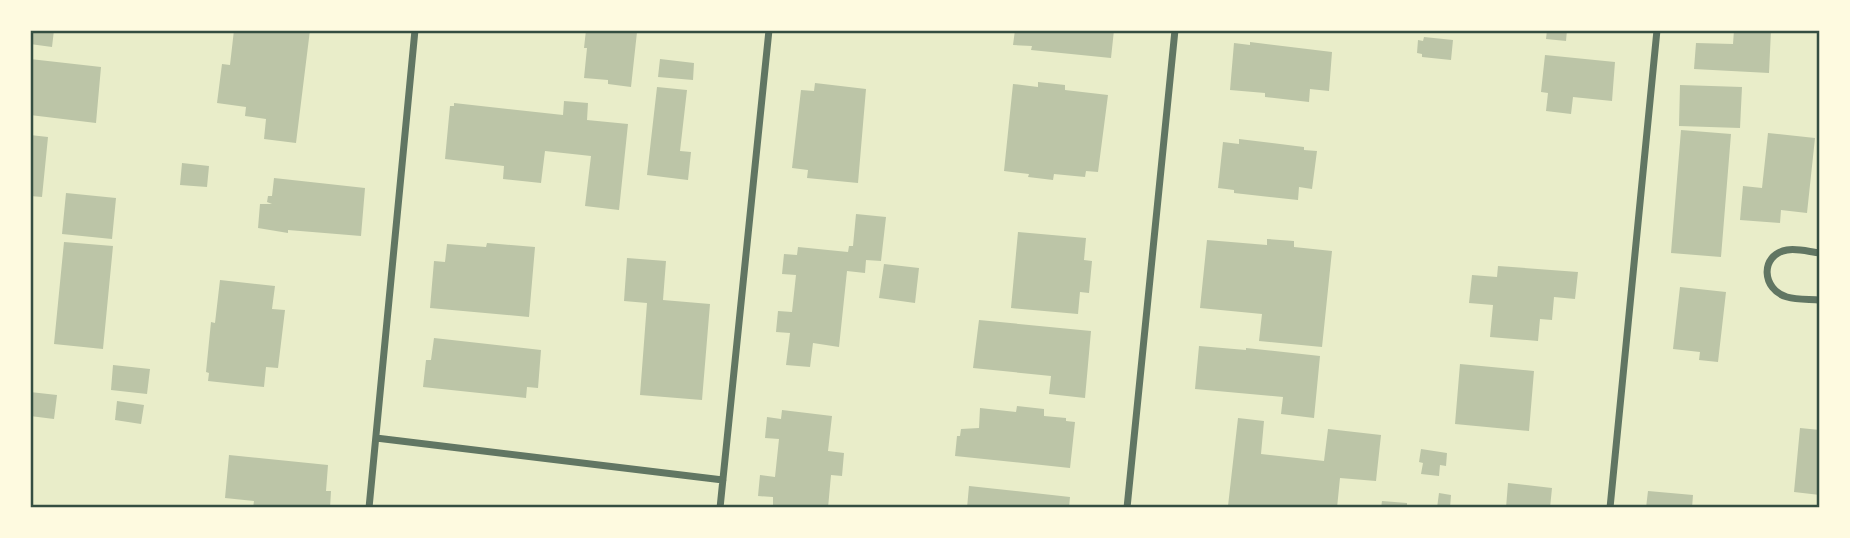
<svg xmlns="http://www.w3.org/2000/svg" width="1850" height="538" font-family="'Source Sans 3',sans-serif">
<rect width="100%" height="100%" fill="#e9edc9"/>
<path fill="#bcc5a7" d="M 30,30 L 54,30 L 52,47 L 30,44 Z
M 234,30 L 310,30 L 296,143 L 264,139 L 266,119 L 245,116 L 246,107 L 217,103 L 222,64 L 230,65 Z
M 586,30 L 637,32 L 631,87 L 608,84 L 608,80 L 584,78 L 587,48 L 584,48 Z
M 1015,30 L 1114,30 L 1111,58 L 1031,50 L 1032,46 L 1013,45 Z
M 1547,30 L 1567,30 L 1566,41 L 1546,39 Z
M 1734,30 L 1771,30 L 1769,73 L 1694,69 L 1696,43 L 1733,44 Z
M 1424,37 L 1453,40 L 1451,60 L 1422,57 L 1422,54 L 1417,53 L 1418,40 L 1423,41 Z
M 1250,42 L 1332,52 L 1329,91 L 1310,89 L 1309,102 L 1265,97 L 1265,93 L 1230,90 L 1234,43 L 1250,45 Z
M 1545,55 L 1615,62 L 1612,101 L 1573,97 L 1571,114 L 1546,111 L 1548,93 L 1541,92 Z
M 30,59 L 101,67 L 96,123 L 30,115 Z
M 660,59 L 694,63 L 693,80 L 658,77 Z
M 1038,82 L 1065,85 L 1065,90 L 1108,95 L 1098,172 L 1086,171 L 1085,177 L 1054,174 L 1053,180 L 1028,177 L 1029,174 L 1004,171 L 1013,84 L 1038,87 Z
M 815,83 L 866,89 L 858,183 L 807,178 L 808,170 L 792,168 L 801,90 L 814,91 Z
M 1680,85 L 1742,87 L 1740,128 L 1679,126 Z
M 657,87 L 687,90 L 680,151 L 691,152 L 688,180 L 647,175 Z
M 564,101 L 588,103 L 587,120 L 628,124 L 619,210 L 585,206 L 591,156 L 545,151 L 541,183 L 503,179 L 504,166 L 445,159 L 450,106 L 454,106 L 454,103 L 563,115 Z
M 1681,130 L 1731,134 L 1721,257 L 1671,253 Z
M 1768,133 L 1815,138 L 1807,213 L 1781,210 L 1780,223 L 1740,220 L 1743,186 L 1762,188 Z
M 30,135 L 48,137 L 42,197 L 30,196 Z
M 1239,139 L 1304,147 L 1304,150 L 1317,151 L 1312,189 L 1299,187 L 1298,200 L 1234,193 L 1234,190 L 1218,188 L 1223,142 L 1239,144 Z
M 182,163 L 209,166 L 207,187 L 180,185 Z
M 274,178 L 365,188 L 361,236 L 288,230 L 288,233 L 258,228 L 260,204 L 272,204 L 267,202 L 268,196 L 272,196 Z
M 66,193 L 116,198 L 112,239 L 62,234 Z
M 856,214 L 886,217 L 881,261 L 866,260 L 865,273 L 847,271 L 839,347 L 813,343 L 810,367 L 786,365 L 790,333 L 776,332 L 778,311 L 792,312 L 796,275 L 782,274 L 784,254 L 797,255 L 798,247 L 848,252 L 849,246 L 853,246 Z
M 1018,232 L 1086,238 L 1084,260 L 1092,261 L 1089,293 L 1080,292 L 1078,314 L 1011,308 Z
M 1267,239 L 1294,241 L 1294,247 L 1332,251 L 1322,347 L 1259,341 L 1262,314 L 1200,308 L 1207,240 L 1267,245 Z
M 64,242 L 113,246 L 103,349 L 54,344 Z
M 487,243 L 535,247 L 529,317 L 430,308 L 434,261 L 445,262 L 447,244 L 486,247 Z
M 627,258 L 666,261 L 663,300 L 710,304 L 702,400 L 640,395 L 647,303 L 624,301 Z
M 884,264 L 919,268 L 915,303 L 879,298 Z
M 1498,266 L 1578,272 L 1575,299 L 1554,297 L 1552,320 L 1540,319 L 1538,341 L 1490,337 L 1493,305 L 1469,303 L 1472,275 L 1497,277 Z
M 220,280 L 275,286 L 272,309 L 285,310 L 278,368 L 266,367 L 264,387 L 208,381 L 209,373 L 206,372 L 211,322 L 215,323 Z
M 1680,287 L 1726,292 L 1718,362 L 1699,360 L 1700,352 L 1673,349 Z
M 979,320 L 1091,331 L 1085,398 L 1049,394 L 1051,376 L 973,368 Z
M 434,338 L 541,350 L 538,388 L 527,387 L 526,398 L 423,387 L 426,360 L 431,360 Z
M 1199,346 L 1246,350 L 1246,348 L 1320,356 L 1314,418 L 1281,414 L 1283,397 L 1195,389 Z
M 1460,364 L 1534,371 L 1529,431 L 1455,424 Z
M 113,365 L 150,369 L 147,394 L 111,390 Z
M 30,392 L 57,395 L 54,419 L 30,416 Z
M 117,401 L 144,405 L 141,424 L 115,420 Z
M 1017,406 L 1044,409 L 1044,416 L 1066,418 L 1066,421 L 1075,422 L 1070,468 L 955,456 L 957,436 L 960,436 L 961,429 L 979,428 L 980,408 L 1016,412 Z
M 782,410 L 832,416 L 828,451 L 844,453 L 842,476 L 831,475 L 828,508 L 773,506 L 773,497 L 758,496 L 760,475 L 775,477 L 779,439 L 765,438 L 767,417 L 781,419 Z
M 1238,418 L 1264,421 L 1261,454 L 1324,461 L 1328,429 L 1381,435 L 1376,481 L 1340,478 L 1337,508 L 1228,506 Z
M 1800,428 L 1820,430 L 1820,495 L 1794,492 Z
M 1421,449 L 1447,453 L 1446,466 L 1440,465 L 1439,476 L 1421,474 L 1423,463 L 1419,462 Z
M 229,455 L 328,465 L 326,491 L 331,491 L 330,508 L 253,508 L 254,501 L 225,498 Z
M 1508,483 L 1552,488 L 1550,508 L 1506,508 Z
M 969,486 L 1070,497 L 1069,508 L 967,508 Z
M 1648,491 L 1693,495 L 1692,508 L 1646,508 Z
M 1439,493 L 1451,495 L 1450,508 L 1437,508 Z
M 1382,501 L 1407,503 L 1407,508 L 1381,508 Z"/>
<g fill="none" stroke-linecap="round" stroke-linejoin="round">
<path stroke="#617663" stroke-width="7" d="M 1820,253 C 1810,252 1797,248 1787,250 C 1759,255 1762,290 1787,297 C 1797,300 1810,299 1820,300
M 376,438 L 723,480
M 369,508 L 415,30
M 720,508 L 769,30
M 1127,508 L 1175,30
M 1610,508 L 1657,30"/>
</g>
<rect width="1850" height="538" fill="none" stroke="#fefae0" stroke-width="63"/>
<rect x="32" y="32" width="1786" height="474" fill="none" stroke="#344e41" stroke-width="2.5"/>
</svg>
